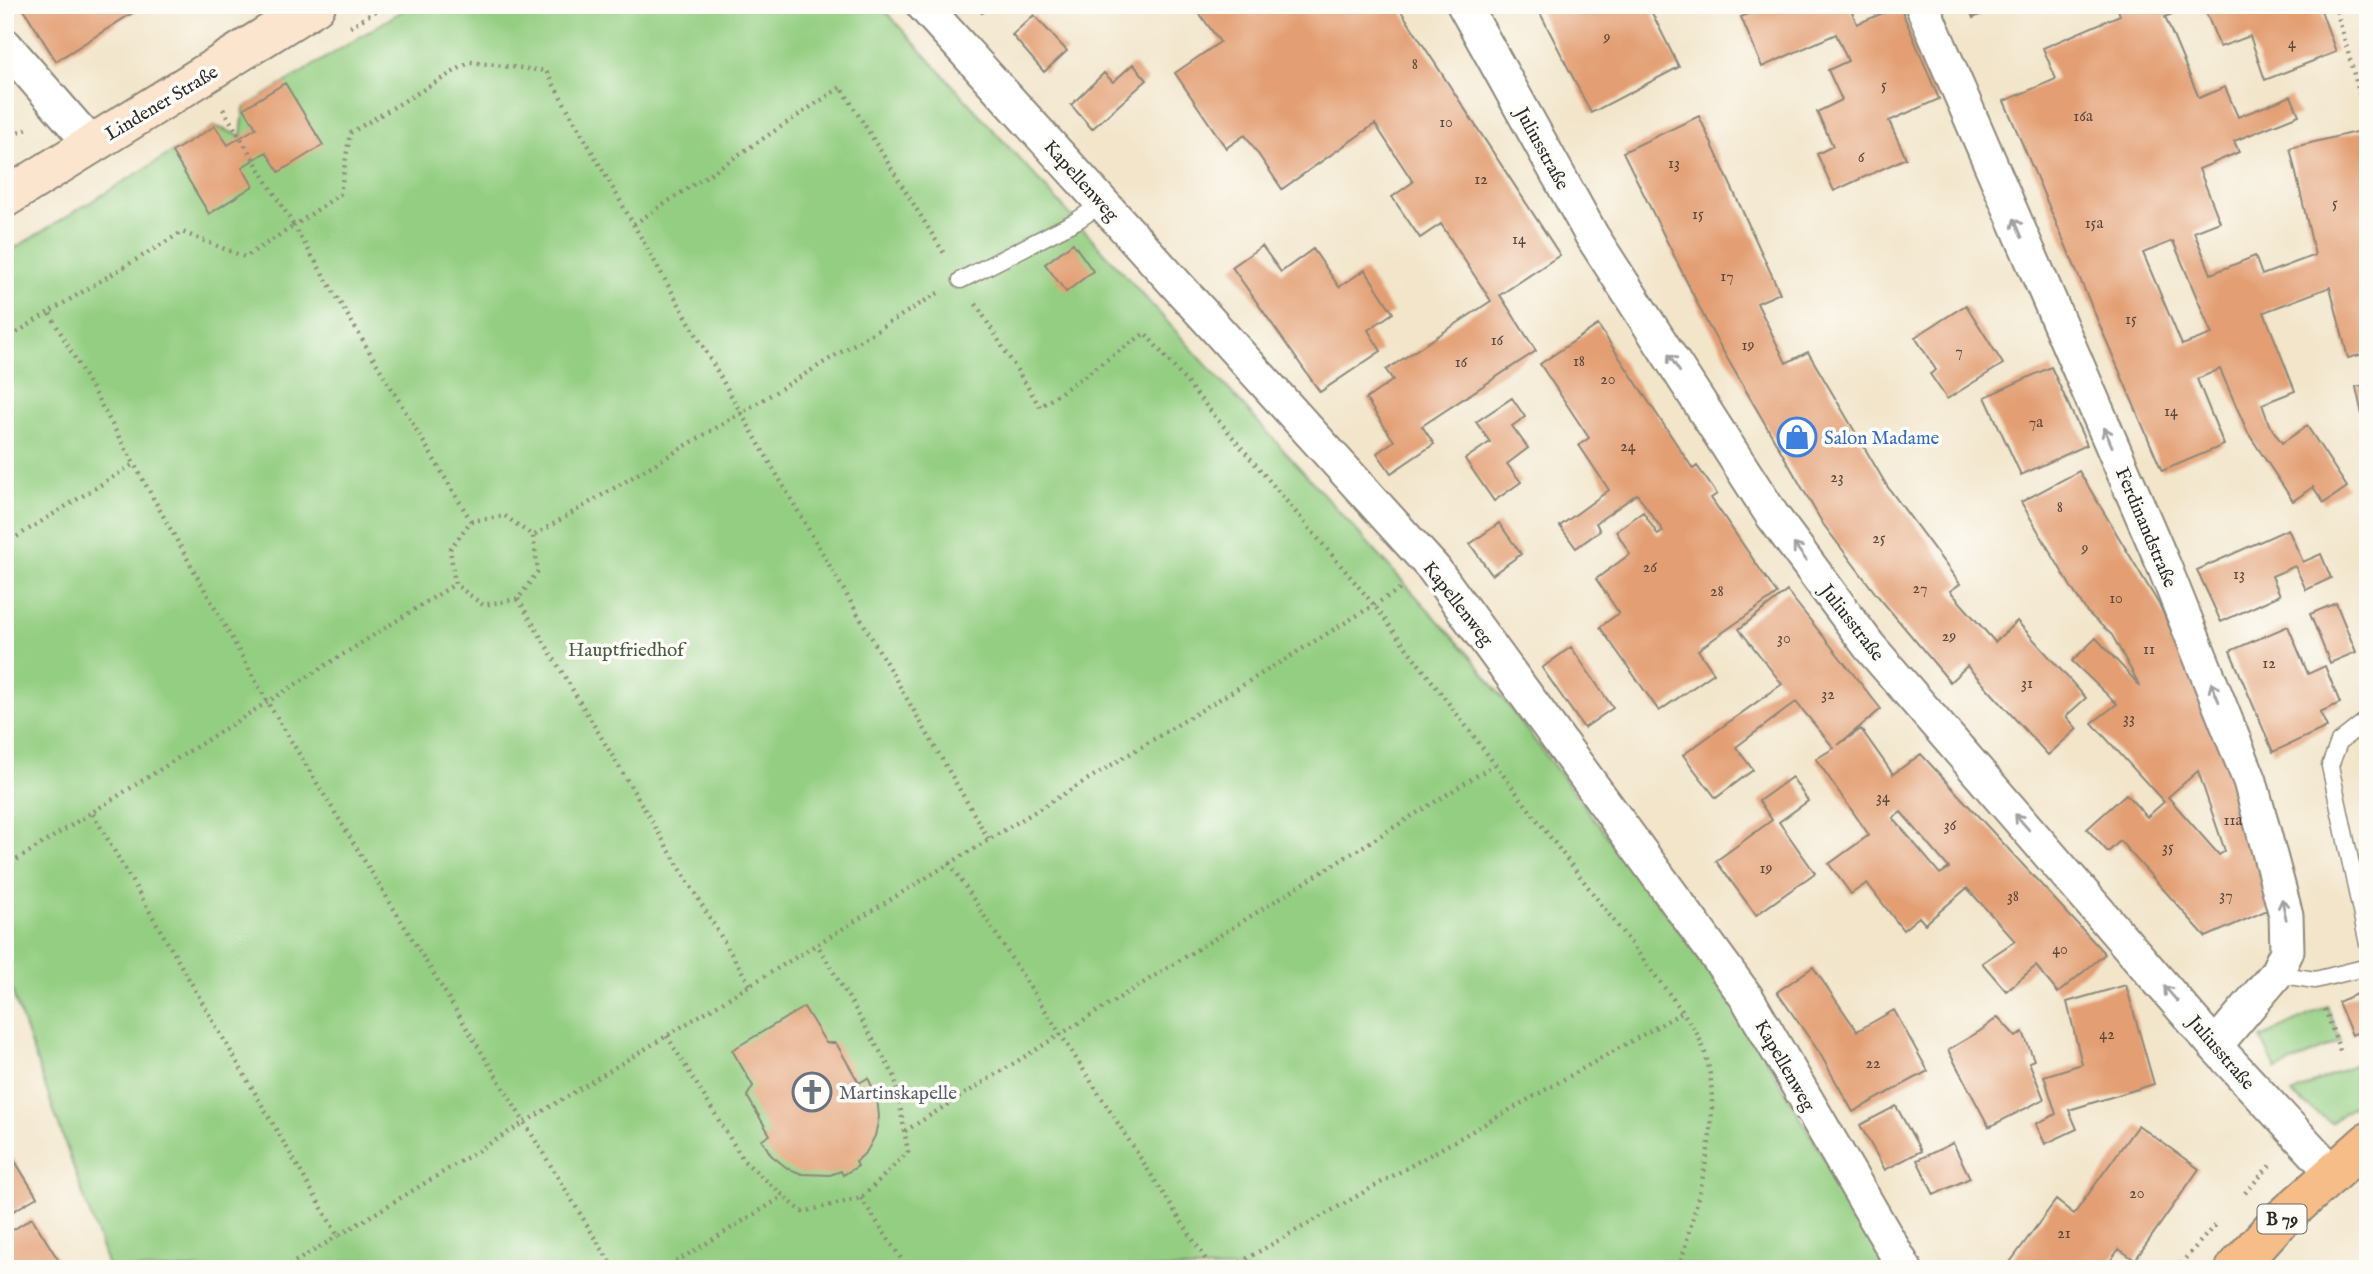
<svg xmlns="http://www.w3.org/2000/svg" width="2373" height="1274" font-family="'IM FELL English',serif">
<rect width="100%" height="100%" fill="#fdfcf7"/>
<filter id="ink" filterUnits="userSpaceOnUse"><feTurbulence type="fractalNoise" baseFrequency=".0143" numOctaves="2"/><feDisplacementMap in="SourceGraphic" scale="14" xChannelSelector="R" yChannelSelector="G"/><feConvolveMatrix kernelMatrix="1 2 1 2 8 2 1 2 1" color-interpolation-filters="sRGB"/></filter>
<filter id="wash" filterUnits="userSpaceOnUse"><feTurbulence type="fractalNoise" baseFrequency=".00686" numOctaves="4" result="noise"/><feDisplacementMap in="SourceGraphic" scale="28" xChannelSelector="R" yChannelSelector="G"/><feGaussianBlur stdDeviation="1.57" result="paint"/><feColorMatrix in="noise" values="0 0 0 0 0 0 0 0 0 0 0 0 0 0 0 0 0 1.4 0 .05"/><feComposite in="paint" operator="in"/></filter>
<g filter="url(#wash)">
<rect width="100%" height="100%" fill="#f2e5ca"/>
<path fill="#94ce82" stroke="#607c56" stroke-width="2" d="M 412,5 L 880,5 L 1473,659 L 1733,1002 L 1889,1269 L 109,1269 L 5,971 L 5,254 L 215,126 L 241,136 L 244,108 Z
M 2327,1006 L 2341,1041 L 2276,1070 L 2261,1038 Z
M 2368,1058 L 2368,1094 L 2331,1123 L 2291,1094 Z"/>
<g id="blocks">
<path fill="#e39f73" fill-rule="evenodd" d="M 21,5 L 145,5 L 56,61 Z
M 976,5 L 993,5 L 982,13 Z
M 1204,5 L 1397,5 L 1560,255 L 1500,295 L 1536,351 L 1422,426 L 1434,444 L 1391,473 L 1377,453 L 1394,441 L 1366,399 L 1393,380 L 1386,370 L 1491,301 L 1441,224 L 1420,238 L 1392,197 L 1413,182 L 1375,124 L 1282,189 L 1245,135 L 1226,148 L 1175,73 L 1220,42 L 1197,10 Z
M 1536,5 L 1648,5 L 1679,67 L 1591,113 Z
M 1768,5 L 1849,5 L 1857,24 L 1900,6 L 1939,99 L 1889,121 L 1906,158 L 1834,191 L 1817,154 L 1833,146 L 1817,112 L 1842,100 L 1828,70 L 1848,61 L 1836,34 L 1762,67 L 1741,17 Z
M 1968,5 L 1999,5 L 1973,18 Z
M 2121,5 L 2192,5 L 2165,17 L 2199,98 L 2225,87 L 2238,117 L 2291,96 L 2299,115 L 2234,141 L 2239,152 L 2199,169 L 2220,222 L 2194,232 L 2211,274 L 2255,256 L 2262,275 L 2315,255 L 2290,148 L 2364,130 L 2368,146 L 2368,353 L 2348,358 L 2330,287 L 2264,312 L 2295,391 L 2262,404 L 2269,424 L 2282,443 L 2307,426 L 2347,487 L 2324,503 L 2313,487 L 2293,501 L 2248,433 L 2220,369 L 2197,379 L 2224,445 L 2162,471 L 2004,101 L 2056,79 L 2043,48 L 2120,15 L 2117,7 ZM 2173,241 L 2212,334 L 2182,345 L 2143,253 Z
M 2203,5 L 2319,5 L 2336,52 L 2265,80 L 2250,36 L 2220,47 Z
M 1034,15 L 1067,51 L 1044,72 L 1012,35 Z
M 1133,64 L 1147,80 L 1092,129 L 1071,105 L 1104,73 L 1113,82 Z
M 285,83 L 323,145 L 279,172 L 266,152 L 242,167 L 253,186 L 209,214 L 172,152 L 215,126 L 228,145 L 256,128 L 244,108 Z
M 1699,116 L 1780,293 L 1757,303 L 1786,363 L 1808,352 L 1887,486 L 1960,584 L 1950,591 L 1995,642 L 2017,621 L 2086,698 L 2066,716 L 2077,729 L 2048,755 L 1967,666 L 1950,682 L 1876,594 L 1823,524 L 1708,325 L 1623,152 Z
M 1073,243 L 1093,271 L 1066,292 L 1045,264 Z
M 1262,246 L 1281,272 L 1313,249 L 1339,287 L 1365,270 L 1393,313 L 1368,330 L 1381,351 L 1320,392 L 1232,267 Z
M 1966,305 L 2003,364 L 1947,399 L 1930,374 L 1936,370 L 1915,337 Z
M 1598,325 L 1693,469 L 1697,466 L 1717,494 L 1711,498 L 1777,594 L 1698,650 L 1714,673 L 1659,711 L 1600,627 L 1619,613 L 1596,579 L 1630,554 L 1616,531 L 1643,512 L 1658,535 L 1663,531 L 1637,494 L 1596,523 L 1600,531 L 1576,548 L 1560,526 L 1609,490 L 1579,445 L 1589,438 L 1540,364 Z
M 2051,367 L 2087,445 L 2021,475 L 1985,397 Z
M 2368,384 L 2368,438 L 2367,438 L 2356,387 Z
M 1512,398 L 1525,417 L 1512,426 L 1528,448 L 1507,464 L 1521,482 L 1494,501 L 1465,459 L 1490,442 L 1476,422 Z
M 2079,471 L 2160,606 L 2240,784 L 2279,905 L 2206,937 L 2120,841 L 2108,852 L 2087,829 L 2126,794 L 2147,817 L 2164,802 L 2092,723 L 2117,704 L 2072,661 L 2096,638 L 2140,686 L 2112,635 L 2087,612 L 2071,587 L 2021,502 ZM 2198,771 L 2225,851 L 2219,855 L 2168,797 Z
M 1499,523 L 1521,554 L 1492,575 L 1470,544 Z
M 2288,529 L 2303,562 L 2321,554 L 2331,578 L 2306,590 L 2295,566 L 2272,576 L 2280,595 L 2221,622 L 2197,570 Z
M 1787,591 L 1881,709 L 1838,745 L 1861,729 L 1893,774 L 1921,754 L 2105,954 L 2058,993 L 2036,966 L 2006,991 L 1982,963 L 2015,941 L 1967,888 L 1925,924 L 1919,917 L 1903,930 L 1867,883 L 1851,894 L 1829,864 L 1869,835 L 1816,759 L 1834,748 L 1796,702 L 1736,747 L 1753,770 L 1716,798 L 1683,755 L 1782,684 L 1739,629 ZM 1901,812 L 1949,868 L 1940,874 L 1893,818 Z
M 2336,603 L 2356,652 L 2330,663 L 2310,614 Z
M 2288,626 L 2308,674 L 2325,666 L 2340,703 L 2320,712 L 2327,727 L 2273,752 L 2230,651 Z
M 1571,647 L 1613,708 L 1584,728 L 1542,668 Z
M 1792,777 L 1808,801 L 1779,822 L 1815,873 L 1756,915 L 1716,861 L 1772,820 L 1759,801 Z
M 1813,967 L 1857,1031 L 1894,1010 L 1928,1071 L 1853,1112 L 1819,1052 L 1777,992 Z
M 2126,985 L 2154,1084 L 2069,1110 L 2077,1129 L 2045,1144 L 2036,1124 L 2056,1114 L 2044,1076 L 2082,1064 L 2067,1002 Z
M 2368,989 L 2368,1028 L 2352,1035 L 2338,1002 Z
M 804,1007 L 826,1043 L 836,1043 L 859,1083 L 868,1078 L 877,1097 L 879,1117 L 875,1136 L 867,1151 L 856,1162 L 858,1166 L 843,1175 L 841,1171 L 830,1175 L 802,1174 L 787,1168 L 771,1155 L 762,1140 L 770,1135 L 747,1096 L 753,1086 L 732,1050 Z
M 1998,1017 L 2016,1037 L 2023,1032 L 2034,1060 L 2029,1062 L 2044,1099 L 1989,1127 L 1948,1050 L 1980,1031 Z
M 1896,1106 L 1921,1151 L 1885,1170 L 1860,1125 Z
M 2138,1125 L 2199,1169 L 2135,1260 L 2119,1249 L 2104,1269 L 2005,1269 L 2056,1200 L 2074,1214 Z
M 1953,1143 L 1970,1178 L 1934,1195 L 1917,1160 Z
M 5,1145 L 37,1197 L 5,1216 Z
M 32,1218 L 64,1269 L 5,1269 L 5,1235 Z"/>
</g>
</g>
<g filter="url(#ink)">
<use href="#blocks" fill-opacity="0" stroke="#8e887a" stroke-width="2"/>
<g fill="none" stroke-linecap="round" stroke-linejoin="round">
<defs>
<path id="lane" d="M 961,280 L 1076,221 L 1103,203
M 2368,719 L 2339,742 L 2330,766 L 2368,944
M 2276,974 L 2315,980 L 2368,967"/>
<path id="street" d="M 923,5 L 1434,569 L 1747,998 L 1905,1269
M 1464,5 L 1592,236 L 1772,515 L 1869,646 L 2215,1046 L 2332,1172
M 1922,5 L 2164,566 L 2250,781 L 2286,915 L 2287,951 L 2276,974 L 2215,1046
M 5,45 L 91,144"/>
<path id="secondary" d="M 5,198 L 316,5"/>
<path id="primary" d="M 2235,1269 L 2277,1223 L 2368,1142"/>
</defs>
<use href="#lane" stroke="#8e887a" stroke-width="19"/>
<use href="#street" stroke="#8e887a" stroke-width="37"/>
<use href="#secondary" stroke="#8e887a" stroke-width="42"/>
<use href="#primary" stroke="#8e887a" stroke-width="42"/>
<path stroke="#8e887a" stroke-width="4.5" stroke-dasharray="2 5" stroke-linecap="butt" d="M 2335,5 L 2368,125
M 350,27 L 385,5
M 223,109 L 294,226 L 245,257 L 182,232 L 49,312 L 268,703 L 614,1269
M 5,136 L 27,129
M 634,224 L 841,87 L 945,255
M 938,293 L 741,413 L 989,840
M 976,304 L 1040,407 L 1145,333 L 1374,605 L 1683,1012 C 1688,1021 1696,1030 1700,1040 C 1730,1105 1696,1204 1679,1269
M 5,340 L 49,312
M 505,516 L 533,536 L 538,571 L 518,599 L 483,605 L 455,584 L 450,549 L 471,521 Z
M 471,521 L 294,226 L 340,194 L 350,133 L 470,62 L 546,71 L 741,413 L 533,536
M 5,544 L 134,464
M 518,599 L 750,985
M 93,814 L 338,1236 L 1402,588
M 950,863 L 1212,1269
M 5,867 L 455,584
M 2325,1009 L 2340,1051
M 667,1036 L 744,1161 L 802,1212 L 861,1198 L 908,1152 L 895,1077 L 817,944
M 905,1131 L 1494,765
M 2245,1193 L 2272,1163
M 861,1198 L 908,1269
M 283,1269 L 338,1236
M 664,1269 L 784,1196
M 1228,1269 L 1683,1012
M 2176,1269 L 2215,1225"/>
<use href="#lane" stroke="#fff" stroke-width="16"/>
<use href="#street" stroke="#fff" stroke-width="33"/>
<use href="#secondary" stroke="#fce5cf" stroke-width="38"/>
<use href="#primary" stroke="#f7bd88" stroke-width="38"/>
</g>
<defs><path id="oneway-shaft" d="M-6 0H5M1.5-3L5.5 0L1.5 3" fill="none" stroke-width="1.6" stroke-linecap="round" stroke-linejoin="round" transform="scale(1.75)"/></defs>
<g stroke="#a0a0a0">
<use href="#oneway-shaft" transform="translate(2018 228) rotate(-113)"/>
<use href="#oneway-shaft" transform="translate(1674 363) rotate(-123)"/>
<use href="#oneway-shaft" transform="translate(2108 437) rotate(-113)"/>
<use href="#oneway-shaft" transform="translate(1800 552) rotate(-127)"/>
<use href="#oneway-shaft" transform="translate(2215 692) rotate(-112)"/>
<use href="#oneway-shaft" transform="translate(2022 822) rotate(-131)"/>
<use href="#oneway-shaft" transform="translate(2284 909) rotate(-102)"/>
<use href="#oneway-shaft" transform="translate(2171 994) rotate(-131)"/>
</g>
</g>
<defs>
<symbol id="shop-ring" viewBox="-11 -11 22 22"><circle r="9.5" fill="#fdfcf7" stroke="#3f7fe0" stroke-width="1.5"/><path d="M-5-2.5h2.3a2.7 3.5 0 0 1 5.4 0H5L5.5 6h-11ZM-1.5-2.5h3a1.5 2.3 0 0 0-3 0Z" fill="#3f7fe0"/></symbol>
<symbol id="church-ring" viewBox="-11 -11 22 22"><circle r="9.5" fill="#fdfcf7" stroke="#6b7280" stroke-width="1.5"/><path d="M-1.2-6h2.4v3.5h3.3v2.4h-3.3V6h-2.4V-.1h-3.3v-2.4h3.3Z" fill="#6b7280"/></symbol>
</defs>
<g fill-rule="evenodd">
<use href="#shop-ring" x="1775" y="415" width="44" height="44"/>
<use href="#church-ring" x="790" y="1070" width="44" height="44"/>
</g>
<g text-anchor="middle" stroke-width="7" stroke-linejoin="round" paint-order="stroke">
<g font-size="16" fill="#59483d">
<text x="1607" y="42">9</text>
<text x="2292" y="48">4</text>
<text x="1415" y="69">8</text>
<text x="1884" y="90">5</text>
<text x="2083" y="121">16a</text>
<text x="1446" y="127">10</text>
<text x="1861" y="162">6</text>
<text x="1674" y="168">13</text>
<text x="1481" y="184">12</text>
<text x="2335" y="208">5</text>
<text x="1698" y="219">15</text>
<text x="2094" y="228">15a</text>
<text x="1519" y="244">14</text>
<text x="1727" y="281">17</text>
<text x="2131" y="324">15</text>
<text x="1497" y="345">16</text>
<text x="1748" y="350">19</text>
<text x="1959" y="356">7</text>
<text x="1579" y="366">18</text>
<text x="1461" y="367">16</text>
<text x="1608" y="384">20</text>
<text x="2171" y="416">14</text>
<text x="2036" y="427">7a</text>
<text x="1628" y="451">24</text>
<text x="1837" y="482">23</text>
<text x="2060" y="512">8</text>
<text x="1879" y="543">25</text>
<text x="2085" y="553">9</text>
<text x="1650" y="572">26</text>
<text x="2239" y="579">13</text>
<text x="1920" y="593">27</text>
<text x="1717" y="596">28</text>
<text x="2116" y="603">10</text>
<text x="1949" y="641">29</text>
<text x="1784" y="643">30</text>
<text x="2149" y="654">11</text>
<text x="2269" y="668">12</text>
<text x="2027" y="688">31</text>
<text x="1828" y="699">32</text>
<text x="2129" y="723">33</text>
<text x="1883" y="802">34</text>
<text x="2233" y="825">11a</text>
<text x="1950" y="830">36</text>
<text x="2168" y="852">35</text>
<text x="1766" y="873">19</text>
<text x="2226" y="900">37</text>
<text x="2013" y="901">38</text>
<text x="2060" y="954">40</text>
<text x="2107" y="1039">42</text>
<text x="1873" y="1068">22</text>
<text x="2137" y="1198">20</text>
<text x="2064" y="1238">21</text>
</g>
<rect fill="#fdfcf7" stroke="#6a6a68" stroke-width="2" x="2257.5" y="1204.5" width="49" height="29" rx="5"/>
<g font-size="18" font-weight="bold" fill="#2b2b2b">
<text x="2282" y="1225">B 79</text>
</g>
<g font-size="19" fill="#2b2b2b" stroke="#fdfcf7">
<text transform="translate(161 102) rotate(-31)" y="7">Lindener Straße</text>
<text transform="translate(1543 148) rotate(61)" y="7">Juliusstraße</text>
<text transform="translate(1082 180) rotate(48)" y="7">Kapellenweg</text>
<text transform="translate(2147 527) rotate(67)" y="7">Ferdinandstraße</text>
<text transform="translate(1459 603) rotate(52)" y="7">Kapellenweg</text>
<text transform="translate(1853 622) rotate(52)" y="7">Juliusstraße</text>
<text transform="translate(2222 1052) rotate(49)" y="7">Juliusstraße</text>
<text transform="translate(1786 1065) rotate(60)" y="7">Kapellenweg</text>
</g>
<g font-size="19" fill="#366cbe" stroke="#fdfcf7" text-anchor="start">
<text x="1824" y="444">Salon Madame</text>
</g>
<g font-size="19" fill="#4a5c45" stroke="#fdfcf7">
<text x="626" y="656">Hauptfriedhof</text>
</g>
<g font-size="19" fill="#5b616d" stroke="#fdfcf7" text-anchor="start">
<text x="839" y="1099">Martinskapelle</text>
</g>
</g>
<rect width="2373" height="1274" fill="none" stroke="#fdfcf7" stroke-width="28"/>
</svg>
